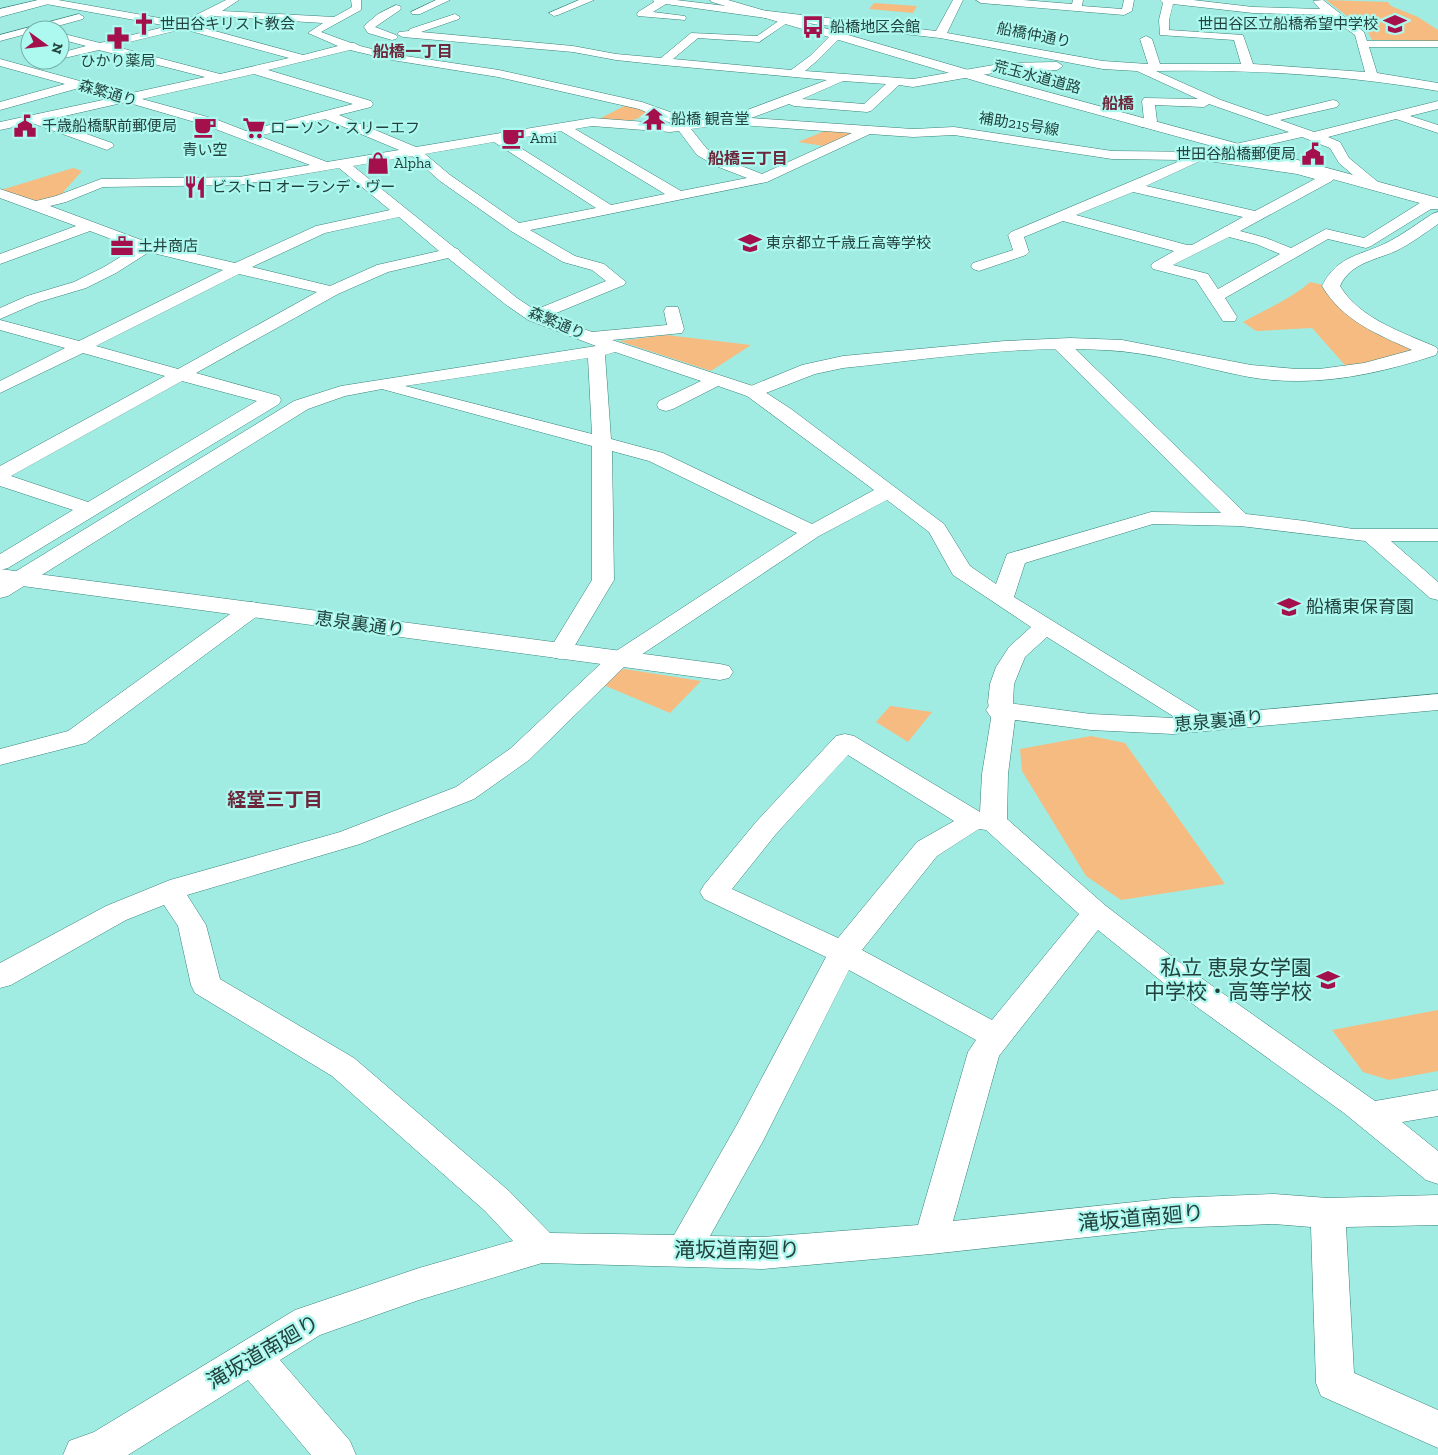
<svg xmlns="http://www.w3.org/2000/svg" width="1438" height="1455" font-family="'Zilla Slab','Noto Sans JP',serif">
<rect width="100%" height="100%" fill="#a1ece2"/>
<path fill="#f6bb81" d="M 1326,0 L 1388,2 L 1391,6 L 1418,17 L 1438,30 L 1438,41 L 1372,40 L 1368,32 Z
M 874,3 L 917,6 L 913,13 L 869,9 Z
M 628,104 L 655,113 L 623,123 L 595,121 Z
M 832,128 L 865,130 L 830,147 L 798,142 Z
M 73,168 L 82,171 L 58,198 L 35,203 L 1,190 Z
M 1310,282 L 1328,286 L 1334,298 L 1426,351 L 1351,372 L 1312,328 L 1256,331 L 1243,322 C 1266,309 1291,299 1310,282 Z
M 666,335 L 751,345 L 711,371 L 619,341 Z
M 625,669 L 701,681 L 670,713 L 601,684 L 613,672 Z
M 890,706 L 891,706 L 932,712 L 908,742 L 876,722 Z
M 1091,736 L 1125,743 L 1225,884 L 1121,900 L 1086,876 L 1022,771 L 1020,749 Z
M 1438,1010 L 1438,1071 L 1389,1080 L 1363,1072 L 1332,1030 Z"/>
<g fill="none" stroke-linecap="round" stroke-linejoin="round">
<defs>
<path id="street" d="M 41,0 L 58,0 L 182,22 L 226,0 L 239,0 L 222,11 L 334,17 L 352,7 L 351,0 L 361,0 L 361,10 L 321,32 L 351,43 L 354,43 L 360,46 L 392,54 L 499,70 L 642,102 L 681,116 L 685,122 L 731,116 L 827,80 L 663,65 L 616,60 L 573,52 L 403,37 L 397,34 L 399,32 L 409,31 L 410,29 L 455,14 L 460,17 L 459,19 L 421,32 L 573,46 L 616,54 L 661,58 L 691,33 L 757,36 L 780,20 L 666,4 L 653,12 L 685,16 L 686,18 L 685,20 L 638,16 L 637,14 L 638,12 L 654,2 L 653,0 L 676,0 L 936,31 L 953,0 L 963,0 L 947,33 L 1103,61 L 1148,64 L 1140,39 L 1146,36 L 1152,39 L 1160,64 L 1241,64 L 1234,40 L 1160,35 L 1159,20 L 1163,3 L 1160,0 L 1193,0 L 1253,7 L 1320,9 L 1313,1 L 1323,0 L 1364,32 L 1367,41 L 1438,41 L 1438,47 L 1369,47 L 1377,73 L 1438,83 L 1438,91 C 1345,75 1251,69 1156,71 L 1221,100 L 1267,116 L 1333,100 L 1337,101 L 1339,104 L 1337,107 L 1280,120 L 1314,132 L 1438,101 L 1438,109 L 1410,116 L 1438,125 L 1438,133 L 1396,119 L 1328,137 L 1340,142 L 1349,158 L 1378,182 L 1380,185 L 1378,188 L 1368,188 L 1339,163 L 1330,148 L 1302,137 L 1236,152 L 1231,151 L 1229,148 L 1231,145 L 1289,132 L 1209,104 L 1204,107 L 1155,105 L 1157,121 L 1151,127 L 1141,127 L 1140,124 L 1144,120 L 1142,101 L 1144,98 L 1198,99 L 1137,71 L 1103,69 L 940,38 L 850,28 L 818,60 L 805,71 L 913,79 L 1005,63 L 1057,62 L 1063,66 L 1057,70 L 1005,71 L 913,87 L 899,85 L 871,111 L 867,112 L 794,106 L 789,104 L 751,118 L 913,129 L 954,127 L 1112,151 L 1211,152 L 1296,166 L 1304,163 L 1309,164 L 1311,167 L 1310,169 L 1332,175 L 1334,178 L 1332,181 L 1240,231 L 1266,238 L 1291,248 L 1326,229 L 1364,238 L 1423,201 L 1438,201 L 1438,209 L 1431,209 L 1371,246 L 1366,248 L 1328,239 L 1225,298 L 1237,317 L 1235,321 L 1223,321 L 1196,280 L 1153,269 L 1151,266 L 1153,263 L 1174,251 L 1063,221 L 1024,237 L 1029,252 L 1026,255 L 979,271 L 973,269 L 971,266 L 973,263 L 1013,250 L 1008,235 L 1011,232 L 1182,160 L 1112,159 L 954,135 L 913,137 L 870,134 L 767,182 L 530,230 L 575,256 L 604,264 L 626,282 L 624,285 L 549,316 L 592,332 L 667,325 L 664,311 L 666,307 L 678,307 L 684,329 L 682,333 L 612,340 L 759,388 L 791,409 L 944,524 L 970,566 L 996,584 L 1007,554 L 1151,512 L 1221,513 L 1054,348 L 1051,344 L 1054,340 L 1060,339 L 1066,340 L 1246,514 L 1305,521 L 1353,529 L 1438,529 L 1438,541 L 1391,541 L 1438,582 L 1438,600 L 1430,598 L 1365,541 L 1240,526 L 1153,524 L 1025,563 L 1014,597 L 1210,718 L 1213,723 L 1210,728 L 1201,731 L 1192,728 L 1047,637 L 1025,657 L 1014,684 L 1013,702 L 1015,719 L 1008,774 L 1007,819 L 1106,906 L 1187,968 L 1375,1101 L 1438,1090 L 1438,1116 L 1402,1122 L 1438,1151 L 1438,1184 L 1426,1180 L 1344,1113 L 1165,984 L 1098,930 L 999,1056 L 953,1221 L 1172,1198 L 1274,1194 L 1328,1198 L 1438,1195 L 1438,1225 L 1346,1227 L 1354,1373 L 1438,1410 L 1438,1448 L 1321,1396 L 1316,1383 L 1311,1227 L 1274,1224 L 1172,1228 L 931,1254 L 763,1269 L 542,1263 L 419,1300 L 320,1335 L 280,1360 L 350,1441 L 356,1455 L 311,1455 L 248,1380 L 128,1455 L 63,1455 L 69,1441 L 94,1432 L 295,1310 L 419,1268 L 513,1241 L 485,1211 L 332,1076 L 195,993 L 191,985 L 178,926 L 164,905 L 126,920 L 11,985 L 0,988 L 0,963 L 106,906 L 170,880 L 340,832 L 456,787 L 511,748 L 610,655 L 797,533 L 649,461 L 612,451 L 614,580 L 568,657 L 560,659 L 552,657 L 548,652 L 592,580 L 592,446 L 382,389 L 345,396 L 308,409 L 8,596 L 0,598 L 0,581 L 294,401 L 341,386 L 596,346 L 528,320 L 505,304 L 448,258 L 388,272 L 338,294 L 196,373 L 279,396 L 281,400 L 279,404 L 8,568 L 0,570 L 0,554 L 73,510 L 0,486 L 0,466 L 165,376 L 83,353 L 0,393 L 0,381 L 65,348 L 0,330 L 0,320 L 79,341 L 223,270 L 149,252 L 116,273 L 86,288 L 39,302 L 0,319 L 0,308 L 27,296 L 74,282 L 104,267 L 135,248 L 90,231 L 0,264 L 0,254 L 76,226 L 0,198 L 0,189 L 36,201 L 56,196 L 101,179 L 239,177 L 310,165 L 205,125 L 126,102 L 47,120 L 112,143 L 114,146 L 107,150 L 32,123 L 0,130 L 0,122 L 112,98 L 79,88 L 0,110 L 0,102 L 65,84 L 0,66 L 0,59 L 127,94 L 205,77 L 99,50 L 60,59 L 60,53 L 86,46 L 60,39 L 60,33 L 100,43 L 168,26 L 46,4 L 42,3 ZM 1173,4 L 1253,13 L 1327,15 L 1355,35 L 1365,72 L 1253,64 L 1243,35 L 1169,30 L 1169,20 ZM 210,16 L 323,23 L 308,33 L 338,46 L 303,55 L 193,25 ZM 790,21 L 839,27 L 810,56 L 791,70 L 673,59 L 698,38 L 759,42 ZM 183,29 L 289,58 L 220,74 L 113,46 ZM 350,50 L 392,60 L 498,77 L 639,109 L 673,124 L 592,118 L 416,147 L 339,115 L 371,107 L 373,104 L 371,101 L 268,70 ZM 254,74 L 353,104 L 246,131 L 215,119 L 142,99 ZM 843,81 L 886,84 L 864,104 L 802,99 ZM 325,119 L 399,150 L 327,162 L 259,136 ZM 736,123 L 741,125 L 852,133 L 762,174 L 726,160 L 707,149 L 691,129 ZM 592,126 L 670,132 L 679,131 L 697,155 L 716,166 L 747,178 L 681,191 L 575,129 ZM 561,131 L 665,194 L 611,205 L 508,140 ZM 494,142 L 596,208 L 519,223 L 450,175 L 425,154 ZM 412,156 L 440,181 L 511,231 L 563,262 L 592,270 L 606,281 L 535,310 L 517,298 L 460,252 L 458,249 L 455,248 L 353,166 ZM 1202,160 L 1297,174 L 1315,179 L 1255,211 L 1146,186 ZM 339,168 L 390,210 L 316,226 L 235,263 L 152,244 L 50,206 L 66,202 L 103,187 L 239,185 ZM 1133,192 L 1243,217 L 1192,245 L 1187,245 L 1076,215 ZM 399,217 L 439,251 L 377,265 L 330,286 L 252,267 L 325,233 ZM 1229,237 L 1256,244 L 1280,254 L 1218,289 L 1208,274 L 1173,265 ZM 239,274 L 317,292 L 178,369 L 96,346 ZM 615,352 L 701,381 L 659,401 L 657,405 L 659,409 L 666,411 L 673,409 L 718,386 L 747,396 L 874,490 L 812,524 L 663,453 L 611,439 L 605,355 ZM 588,358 L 592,434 L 405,386 ZM 182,381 L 257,401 L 88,502 L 11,476 ZM 887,500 L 929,532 L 953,575 L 1031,627 L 1009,647 L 996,667 L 990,684 L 988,702 L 991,719 L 982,774 L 980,812 L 854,736 L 845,734 L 836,736 L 756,822 L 704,885 L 700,892 L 704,899 L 826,957 L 739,1121 L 674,1235 L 550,1233 L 509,1191 L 354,1058 L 220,979 L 206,925 L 187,895 L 360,844 L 474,799 L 529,760 L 626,665 L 819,536 ZM 848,755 L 954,821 L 917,842 L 838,938 L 732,889 L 776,834 ZM 979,829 L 986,830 L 1079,914 L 992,1020 L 862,950 L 937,856 ZM 849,970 L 976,1040 L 968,1052 L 918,1225 L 763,1237 L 710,1236 L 763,1141 Z
M 436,0 L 450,0 L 420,14 L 412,14 L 411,12 Z
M 579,0 L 594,0 L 558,15 L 554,16 L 549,13 Z
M 976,0 L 1023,0 L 1072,4 L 1073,0 L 1083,0 L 1082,6 L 1122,9 L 1124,0 L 1134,0 L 1132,11 L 1124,15 L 981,3 Z
M 396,5 L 400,6 L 401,8 L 400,10 L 375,27 L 396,35 L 398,37 L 396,39 L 392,40 L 368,33 L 364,27 L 365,25 L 378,14 Z
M 79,14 L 84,17 L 83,19 L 43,30 L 30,30 L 30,33 L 0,41 L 0,35 Z
M 252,602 L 260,604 L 263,609 L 260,614 L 86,743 L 0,765 L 0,749 L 68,731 L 244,604 Z"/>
<path id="secondary" d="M 38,0 L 58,0 L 56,2 L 0,17 L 0,9 Z
M 710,0 L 728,0 L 996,78 L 1438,198 L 1438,208 L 986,84 L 712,2 Z
M 1438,212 L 1438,224 C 1425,233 1412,243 1398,250 C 1377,260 1351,262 1340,286 C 1360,319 1402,332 1436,347 L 1438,350 L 1436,355 C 1375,375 1313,388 1249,377 C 1201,368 1154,352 1104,350 C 1017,345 929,359 843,368 L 815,374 L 753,398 L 746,396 L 743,392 L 746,388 L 802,365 L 843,356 L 1005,341 L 1070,338 L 1122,340 L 1251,365 L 1297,369 L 1319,369 L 1364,363 L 1412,350 C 1377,334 1343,321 1322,286 C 1338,254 1362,256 1390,241 C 1405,233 1418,223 1432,214 Z
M 0,569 L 720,664 L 729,666 L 733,672 L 729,678 L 720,680 L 0,583 Z
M 1438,694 L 1438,710 L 1173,734 L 1091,730 L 1000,718 L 990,716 L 986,710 L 990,704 L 1000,702 L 1091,714 L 1173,718 Z"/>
</defs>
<use href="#street" stroke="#38827a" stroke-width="1"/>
<use href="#secondary" stroke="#38827a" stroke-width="1"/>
<use href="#street" fill="#fff" fill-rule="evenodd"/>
<use href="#secondary" fill="#fff" fill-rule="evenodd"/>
</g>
<defs>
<symbol id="church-bare" viewBox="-9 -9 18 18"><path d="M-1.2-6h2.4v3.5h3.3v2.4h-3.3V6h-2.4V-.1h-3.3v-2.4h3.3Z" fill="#a4104c" stroke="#aef9ef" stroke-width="2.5" paint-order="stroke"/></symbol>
<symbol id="school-bare" viewBox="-9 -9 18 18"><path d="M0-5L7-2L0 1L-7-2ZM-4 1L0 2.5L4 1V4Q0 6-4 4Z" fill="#a4104c" stroke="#aef9ef" stroke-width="2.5" paint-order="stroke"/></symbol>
<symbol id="bus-bare" viewBox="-9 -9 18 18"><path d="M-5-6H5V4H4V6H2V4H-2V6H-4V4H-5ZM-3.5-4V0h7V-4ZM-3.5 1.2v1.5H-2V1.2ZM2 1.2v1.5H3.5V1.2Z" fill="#a4104c" stroke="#aef9ef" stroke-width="2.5" paint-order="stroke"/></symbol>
<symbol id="pharmacy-bare" viewBox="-9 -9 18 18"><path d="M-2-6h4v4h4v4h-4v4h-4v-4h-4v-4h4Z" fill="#a4104c" stroke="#aef9ef" stroke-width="2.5" paint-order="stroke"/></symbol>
<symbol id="temple-bare" viewBox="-9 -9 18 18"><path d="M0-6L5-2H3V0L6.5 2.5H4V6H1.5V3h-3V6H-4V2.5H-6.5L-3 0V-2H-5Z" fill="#a4104c" stroke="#aef9ef" stroke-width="2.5" paint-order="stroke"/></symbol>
<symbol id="civic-bare" viewBox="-9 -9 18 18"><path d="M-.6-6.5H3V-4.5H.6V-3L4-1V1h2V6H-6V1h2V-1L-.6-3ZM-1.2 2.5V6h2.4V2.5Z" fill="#a4104c" stroke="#aef9ef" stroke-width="2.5" paint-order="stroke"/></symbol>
<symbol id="cafe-bare" viewBox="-9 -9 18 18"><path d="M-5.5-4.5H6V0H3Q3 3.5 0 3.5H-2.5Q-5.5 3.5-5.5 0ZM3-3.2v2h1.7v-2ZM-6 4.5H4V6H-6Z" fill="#a4104c" stroke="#aef9ef" stroke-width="2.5" paint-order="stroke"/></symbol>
<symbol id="supermarket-bare" viewBox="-9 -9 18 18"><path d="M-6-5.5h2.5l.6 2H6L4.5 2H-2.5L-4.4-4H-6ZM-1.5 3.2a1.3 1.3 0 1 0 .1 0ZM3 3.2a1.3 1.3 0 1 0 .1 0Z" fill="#a4104c" stroke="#aef9ef" stroke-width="2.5" paint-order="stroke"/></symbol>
<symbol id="shop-bare" viewBox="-9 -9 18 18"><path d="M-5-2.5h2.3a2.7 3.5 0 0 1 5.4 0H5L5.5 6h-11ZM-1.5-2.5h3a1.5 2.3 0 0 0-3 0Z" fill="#a4104c" stroke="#aef9ef" stroke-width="2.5" paint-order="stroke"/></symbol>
<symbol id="restaurant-bare" viewBox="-9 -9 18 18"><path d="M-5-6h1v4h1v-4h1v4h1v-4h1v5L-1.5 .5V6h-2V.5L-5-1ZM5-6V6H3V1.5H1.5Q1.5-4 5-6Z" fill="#a4104c" stroke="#aef9ef" stroke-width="2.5" paint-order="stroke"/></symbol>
<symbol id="office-bare" viewBox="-9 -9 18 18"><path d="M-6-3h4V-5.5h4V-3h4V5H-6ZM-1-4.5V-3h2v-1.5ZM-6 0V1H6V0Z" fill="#a4104c" stroke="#aef9ef" stroke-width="2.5" paint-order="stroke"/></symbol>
</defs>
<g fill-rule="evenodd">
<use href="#church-bare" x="128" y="8" width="32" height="32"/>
<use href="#school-bare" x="1379" y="8" width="32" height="32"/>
<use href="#bus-bare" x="797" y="11" width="32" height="32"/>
<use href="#pharmacy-bare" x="102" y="22" width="32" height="32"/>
<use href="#temple-bare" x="638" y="103" width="32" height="32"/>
<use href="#civic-bare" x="9" y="110" width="32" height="32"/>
<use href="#cafe-bare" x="189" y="111" width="32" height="32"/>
<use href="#supermarket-bare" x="238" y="112" width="32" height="32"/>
<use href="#cafe-bare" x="497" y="122" width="32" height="32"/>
<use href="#civic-bare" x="1297" y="138" width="32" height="32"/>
<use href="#shop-bare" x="362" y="147" width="32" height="32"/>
<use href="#restaurant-bare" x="179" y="171" width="32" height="32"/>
<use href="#school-bare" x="734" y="227" width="32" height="32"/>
<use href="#office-bare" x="106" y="230" width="32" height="32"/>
<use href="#school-bare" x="1273" y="591" width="32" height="32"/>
<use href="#school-bare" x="1312" y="964" width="32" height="32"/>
</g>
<g text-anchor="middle" stroke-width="4.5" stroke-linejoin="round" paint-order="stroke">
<g font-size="15" fill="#23423e" stroke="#aef9ef" text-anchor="start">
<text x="160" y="29">世田谷キリスト教会</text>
<text x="1378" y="29" text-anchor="end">世田谷区立船橋希望中学校</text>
<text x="830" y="32">船橋地区会館</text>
<text x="118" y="66" text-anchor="middle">ひかり薬局</text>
<text x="671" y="124">船橋 観音堂</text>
<text x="42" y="131">千歳船橋駅前郵便局</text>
<text x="270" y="133">ローソン・スリーエフ</text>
<text x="530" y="143">Ami</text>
<text x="205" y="155" text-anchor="middle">青い空</text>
<text x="1296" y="159" text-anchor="end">世田谷船橋郵便局</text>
<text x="394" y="168">Alpha</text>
<text x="212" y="192">ビストロ オーランデ・ヴー</text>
<text x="766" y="248">東京都立千歳丘高等学校</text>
<text x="138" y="251">土井商店</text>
</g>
<g font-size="15" fill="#23423e" stroke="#aef9ef">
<text transform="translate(1034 35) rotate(11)" y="5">船橋仲通り</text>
<text transform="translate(1037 77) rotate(15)" y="5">荒玉水道道路</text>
<text transform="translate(108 93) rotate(16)" y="5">森繁通り</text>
<text transform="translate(1019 124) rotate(9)" y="5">補助215号線</text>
<text transform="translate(557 323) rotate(23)" y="5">森繁通り</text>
</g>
<g font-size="16" font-weight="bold" fill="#6c273b" stroke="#aef9ef">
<text x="413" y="57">船橋一丁目</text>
<text x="748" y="164">船橋三丁目</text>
</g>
<g font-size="16" font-weight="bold" fill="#6c273b" stroke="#aef9ef">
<text x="1118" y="109">船橋</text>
</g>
<g font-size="18" fill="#23423e" stroke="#aef9ef" text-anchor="start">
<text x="1306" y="613">船橋東保育園</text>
</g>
<g font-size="18" fill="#23423e" stroke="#aef9ef">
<text transform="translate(360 624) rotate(8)" y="6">恵泉裏通り</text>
<text transform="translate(1219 721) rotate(-5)" y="6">恵泉裏通り</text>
</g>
<g font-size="19" font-weight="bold" fill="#6c273b" stroke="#aef9ef">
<text x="275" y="806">経堂三丁目</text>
</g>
<g font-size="21" fill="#23423e" stroke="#aef9ef" text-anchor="end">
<text x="1312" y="975">私立 恵泉女学園<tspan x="1312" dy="24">中学校・高等学校</tspan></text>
</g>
<g font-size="21" fill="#23423e" stroke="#aef9ef">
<text transform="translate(1141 1218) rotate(-5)" y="7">滝坂道南廻り</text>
<text x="737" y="1257">滝坂道南廻り</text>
<text transform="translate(263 1352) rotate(-30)" y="7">滝坂道南廻り</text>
</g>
</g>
<g transform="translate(45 45) rotate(105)"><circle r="24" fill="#aef9ef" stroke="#76b0a8"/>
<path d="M0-4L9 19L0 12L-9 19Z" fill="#a4104c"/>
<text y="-8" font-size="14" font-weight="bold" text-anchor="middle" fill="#23423e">N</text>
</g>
</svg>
